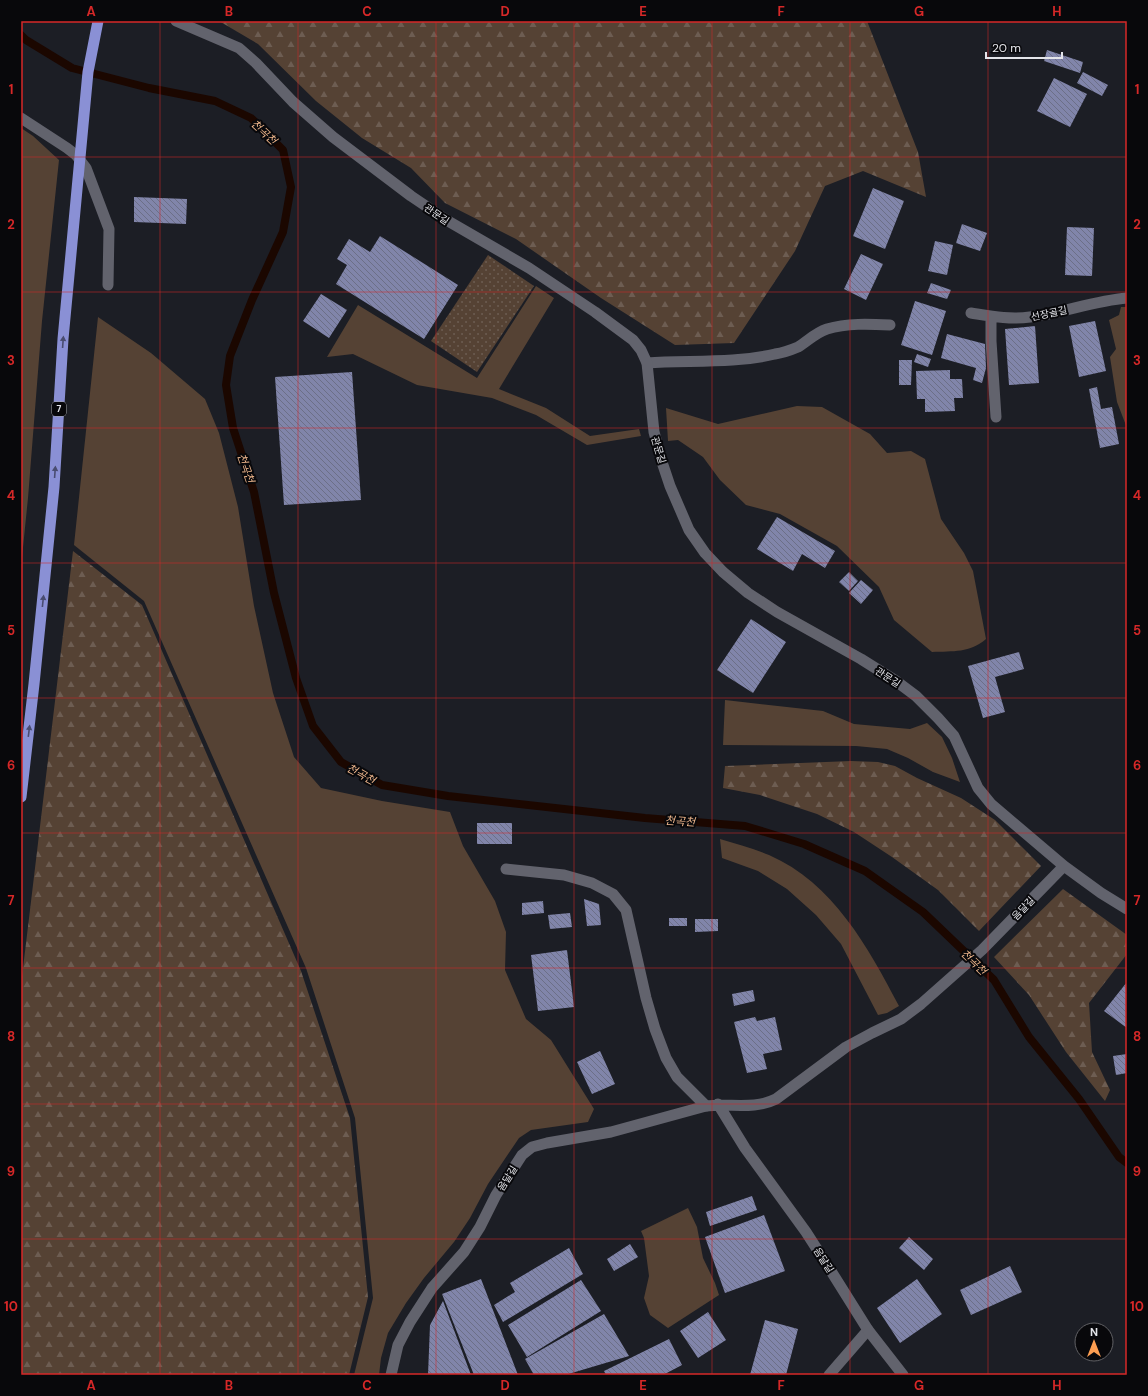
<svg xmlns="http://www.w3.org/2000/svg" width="1148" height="1396" font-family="'DM Sans','Noto Sans KR',sans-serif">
<defs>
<pattern id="forest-firs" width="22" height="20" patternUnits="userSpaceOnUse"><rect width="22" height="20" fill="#554234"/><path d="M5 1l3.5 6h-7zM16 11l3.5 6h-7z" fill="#6d5d52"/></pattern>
<pattern id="park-dots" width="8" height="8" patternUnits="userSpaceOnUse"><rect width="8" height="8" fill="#554234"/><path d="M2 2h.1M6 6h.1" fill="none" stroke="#6d5d52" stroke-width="1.8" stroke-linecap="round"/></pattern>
<pattern id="building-back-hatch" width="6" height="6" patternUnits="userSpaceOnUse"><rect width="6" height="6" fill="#8185aa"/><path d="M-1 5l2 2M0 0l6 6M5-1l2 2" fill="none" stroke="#6c6f87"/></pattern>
</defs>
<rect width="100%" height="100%" fill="#1c1e25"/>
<path fill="#554234" d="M 21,128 L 33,136 L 59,160 L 42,321 L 28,498 L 21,567 Z
M 536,286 L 554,298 L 499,389 L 546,408 L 590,436 L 639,429 L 641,436 L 587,445 L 536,415 L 492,398 L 417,385 L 353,354 L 327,357 L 358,305 L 477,378 Z
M 1121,307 L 1127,307 L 1127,428 L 1117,402 L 1110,357 L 1116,349 L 1109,320 L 1119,315 Z
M 98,317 L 151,353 L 205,399 L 219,433 L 238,507 L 254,606 L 273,693 L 294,757 L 321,788 L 382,801 L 450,812 L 463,846 L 495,901 L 506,932 L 505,970 L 526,1019 L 551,1040 L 594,1109 L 588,1122 L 531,1130 L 519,1138 L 488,1184 L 470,1218 L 454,1242 L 424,1278 L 406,1303 L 388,1333 L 381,1358 L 379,1375 L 354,1375 L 373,1298 L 355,1118 L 306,968 L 144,601 L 74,545 Z
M 797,406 L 822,407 L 870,434 L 887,453 L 911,451 L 925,459 L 941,519 L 964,553 L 973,571 L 986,639 C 970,653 953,651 932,652 L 894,620 L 879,587 L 837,546 L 780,514 L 746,505 L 720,480 L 703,457 L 678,440 L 668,441 L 666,408 L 718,424 Z
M 725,700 L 823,711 L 854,724 L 910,729 L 927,723 L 942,737 L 952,758 L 960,782 L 933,772 L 908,758 L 887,749 L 856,746 L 723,745 Z
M 720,839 C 736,844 753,848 769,855 C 833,883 868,947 899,1006 L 887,1013 L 878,1015 L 841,944 L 816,915 L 787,889 L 758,871 L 722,858 Z
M 688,1208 L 697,1227 L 703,1258 L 715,1283 L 719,1295 L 668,1328 L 650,1315 L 644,1298 L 649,1276 L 644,1238 L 641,1231 Z"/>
<path fill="url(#forest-firs)" d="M 219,21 L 867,21 L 918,152 L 926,197 L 863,171 L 825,186 L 795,251 L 734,343 L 675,345 L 601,298 L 516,239 L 445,203 L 411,168 L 362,138 L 316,101 L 258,44 Z
M 73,551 L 142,605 L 301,971 L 350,1118 L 368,1297 L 349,1375 L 21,1375 L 21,985 Z
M 851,761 L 878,762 L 895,766 L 917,778 L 961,798 L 995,820 L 1041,866 L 979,931 L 938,890 L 892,857 L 854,832 L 817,814 L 760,795 L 723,788 L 725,766 Z
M 1063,889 L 1127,935 L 1127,954 L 1089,1003 L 1092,1052 L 1110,1090 L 1105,1101 L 1066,1052 L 1029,995 L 994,957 Z"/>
<path fill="url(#park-dots)" d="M 488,255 L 534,286 L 477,372 L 431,341 Z"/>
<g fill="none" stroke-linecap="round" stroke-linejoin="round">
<path stroke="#1b0700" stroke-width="8" d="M 21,35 L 26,40 L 72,68 L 149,88 L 215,101 L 251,118 L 283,150 L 291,187 L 283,232 L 252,300 L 230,356 L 226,385 L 233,428 L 254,492 L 274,593 L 296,678 L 313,726 L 341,762 L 382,785 L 448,796 L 645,818 L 745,826 L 804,844 L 865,871 L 923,912 L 994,980 L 1029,1037 L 1079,1099 L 1119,1157 L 1127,1163"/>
</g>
<path fill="url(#building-back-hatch)" d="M 1047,50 L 1083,62 L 1080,73 L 1044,61 Z
M 1083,72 L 1108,85 L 1102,96 L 1077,83 Z
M 1054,78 L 1087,94 L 1070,127 L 1037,111 Z
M 873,188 L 904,201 L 885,249 L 853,236 Z
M 134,197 L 187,199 L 186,224 L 134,222 Z
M 962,224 L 987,233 L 980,251 L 956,243 Z
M 1067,227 L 1094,228 L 1092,276 L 1065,275 Z
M 380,236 L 458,285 L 424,339 L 336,284 L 347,265 L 337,259 L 349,239 L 370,252 Z
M 935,241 L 953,245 L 947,275 L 928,271 Z
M 861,254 L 883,264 L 866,300 L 844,289 Z
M 931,283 L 951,290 L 947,299 L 927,293 Z
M 321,294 L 347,310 L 329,338 L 303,321 Z
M 915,301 L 946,311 L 932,355 L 901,345 Z
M 1095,321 L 1106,371 L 1079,377 L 1069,326 Z
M 1035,326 L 1039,383 L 1009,385 L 1005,329 Z
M 947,334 L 985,344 L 986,368 L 982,383 L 973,380 L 976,368 L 941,358 Z
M 917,354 L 931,359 L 928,367 L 914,362 Z
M 899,360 L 912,360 L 911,385 L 899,385 Z
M 950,370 L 950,379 L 962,379 L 963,398 L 954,398 L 955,411 L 925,412 L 925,399 L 917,399 L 916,371 Z
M 352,372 L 361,500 L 284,505 L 275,377 Z
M 1097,387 L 1101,409 L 1112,407 L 1119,444 L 1100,448 L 1089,389 Z
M 777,517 L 835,551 L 825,568 L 802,554 L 793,571 L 757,549 Z
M 849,572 L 858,581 L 849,591 L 839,582 Z
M 861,580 L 873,590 L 861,604 L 849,593 Z
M 751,619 L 786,642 L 753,693 L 717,670 Z
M 1019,652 L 1024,669 L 995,677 L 1005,712 L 983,718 L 968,666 Z
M 477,823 L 512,823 L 512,844 L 477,844 Z
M 584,899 L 599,904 L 601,925 L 587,926 Z
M 543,901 L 544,913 L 522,915 L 522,903 Z
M 570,913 L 572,927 L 550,929 L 548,915 Z
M 669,918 L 687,918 L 687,926 L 669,926 Z
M 695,919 L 718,919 L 718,931 L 695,932 Z
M 567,950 L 574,1007 L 538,1011 L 531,955 Z
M 1127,982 L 1127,1028 L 1104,1011 Z
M 753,990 L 755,1001 L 734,1006 L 732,994 Z
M 755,1017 L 757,1021 L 775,1017 L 782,1050 L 763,1054 L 767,1069 L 747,1073 L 734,1022 Z
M 600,1051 L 615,1084 L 592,1094 L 577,1062 Z
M 1127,1054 L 1127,1073 L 1116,1075 L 1113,1056 Z
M 752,1196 L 757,1210 L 710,1226 L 706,1212 Z
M 764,1215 L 785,1271 L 725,1293 L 705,1237 Z
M 909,1237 L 933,1259 L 924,1270 L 899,1248 Z
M 630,1244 L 638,1257 L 614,1271 L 607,1259 Z
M 569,1248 L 583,1274 L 503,1322 L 494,1305 L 515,1292 L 510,1283 Z
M 1010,1266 L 1022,1292 L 971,1315 L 960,1290 Z
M 481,1279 L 518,1375 L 474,1375 L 442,1294 Z
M 917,1279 L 942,1314 L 900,1343 L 877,1308 Z
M 581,1280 L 601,1311 L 527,1357 L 508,1325 Z
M 443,1301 L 471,1375 L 428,1375 L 430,1325 Z
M 708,1312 L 726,1340 L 698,1358 L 680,1331 Z
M 604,1314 L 629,1356 L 565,1375 L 534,1375 L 525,1359 Z
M 765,1320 L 798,1329 L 786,1375 L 750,1375 Z
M 669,1339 L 682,1365 L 663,1375 L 606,1375 L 604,1371 Z"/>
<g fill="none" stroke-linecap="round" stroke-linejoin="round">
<path stroke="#62636d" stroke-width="11" d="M 21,118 L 67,148 L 76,155 L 86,168 L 109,229 L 108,285
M 971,313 C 990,316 1010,320 1030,317 C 1063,313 1093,301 1127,298
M 991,316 L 991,341 L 996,417
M 647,363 C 689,360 733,364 775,354 C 782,353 791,350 798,347 C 808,341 815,333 827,329 C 847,323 869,324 890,325
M 506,869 L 564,875 L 592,883 L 613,894 L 626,910 L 646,998 L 655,1029 L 666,1058 L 677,1077 L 706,1106
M 829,1375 L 868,1330"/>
<path stroke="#62636d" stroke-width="11" d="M 176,21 L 239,48 L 256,63 L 293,102 L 333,137 L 411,196 L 448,221 L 529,268 L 595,312 L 633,340 L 641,350 L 647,363 L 654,432 L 663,465 L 670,486 L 689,530 L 705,553 L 723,572 L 748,593 L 777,612 L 861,659 L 896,681 L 916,696 L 938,718 L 954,736 L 978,788 L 991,804 L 1064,866 L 1101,893 L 1127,909
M 718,1104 L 745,1148 L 806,1232 L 831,1271 L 868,1330 L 903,1375
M 391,1375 L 398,1345 L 410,1322 L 432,1288 L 464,1252 L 480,1227 L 496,1195 L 522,1155 L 532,1147 L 547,1143 L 611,1132 L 706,1106 C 730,1103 754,1110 776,1099 L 846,1047 L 872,1033 L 901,1019 L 921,1004 L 982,950 L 1064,866"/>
<path stroke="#8a90d5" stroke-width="11" d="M 21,797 L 34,684 L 54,487 L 63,339 L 88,72 L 98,21"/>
</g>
<defs><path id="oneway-solid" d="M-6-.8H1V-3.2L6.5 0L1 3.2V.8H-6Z"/></defs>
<g fill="#494c70">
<use href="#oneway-solid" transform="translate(63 342) rotate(-86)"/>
<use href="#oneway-solid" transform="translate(55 472) rotate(-86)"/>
<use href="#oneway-solid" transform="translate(43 601) rotate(-84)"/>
<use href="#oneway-solid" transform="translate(29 731) rotate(-83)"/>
</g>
<path fill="none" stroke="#d62828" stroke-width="1" stroke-opacity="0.55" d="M 160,21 L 160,1375M 298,21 L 298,1375M 436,21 L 436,1375M 574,21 L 574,1375M 712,21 L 712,1375M 850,21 L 850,1375M 988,21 L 988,1375M 21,157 L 1127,157M 21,292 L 1127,292M 21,428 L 1127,428M 21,563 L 1127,563M 21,698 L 1127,698M 21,833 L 1127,833M 21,968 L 1127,968M 21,1104 L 1127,1104M 21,1239 L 1127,1239"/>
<g text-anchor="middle" stroke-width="4" stroke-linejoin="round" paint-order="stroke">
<rect fill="#08080b" stroke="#a2a3a7" stroke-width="1" x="52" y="402" width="14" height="14" rx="3"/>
<g font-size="9" font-weight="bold" fill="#e4e5ea">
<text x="59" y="412">7</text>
</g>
<g font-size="10" fill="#e4e5ea" stroke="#08080b">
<text transform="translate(437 214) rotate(34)" y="4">관문길</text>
<text transform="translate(1049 313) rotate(-12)" y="4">선장골길</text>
<text transform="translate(659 450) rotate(74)" y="4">관문길</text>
<text transform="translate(888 677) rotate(33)" y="4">관문길</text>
<text transform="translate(1023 908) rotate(-46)" y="4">음달길</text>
<text transform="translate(507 1178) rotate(-58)" y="4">음달길</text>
<text transform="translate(824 1260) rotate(57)" y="4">음달길</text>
</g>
<g font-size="11" font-style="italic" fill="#eeb68c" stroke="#08080b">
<text transform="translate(264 132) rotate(43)" y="4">천곡천</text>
<text transform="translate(246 468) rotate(71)" y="4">천곡천</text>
<text transform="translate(361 774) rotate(29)" y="4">천곡천</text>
<text transform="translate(680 821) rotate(4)" y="4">천곡천</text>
<text transform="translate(974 962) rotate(44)" y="4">천곡천</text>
</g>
</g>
<rect width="1148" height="1396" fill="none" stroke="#08080b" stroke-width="44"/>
<g transform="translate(1094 1342)"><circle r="19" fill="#08080b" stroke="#606064"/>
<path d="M0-3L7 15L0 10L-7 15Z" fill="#fc9e52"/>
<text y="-6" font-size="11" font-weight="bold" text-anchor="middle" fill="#e4e5ea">N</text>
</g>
<path d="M986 52v6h76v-6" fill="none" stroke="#e4e5ea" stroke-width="2"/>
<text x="992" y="52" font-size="12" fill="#e4e5ea" stroke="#08080b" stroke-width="3" paint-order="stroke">20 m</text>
<rect x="22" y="22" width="1104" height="1352" fill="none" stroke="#d62828" stroke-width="1.5"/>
<g font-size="13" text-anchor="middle" font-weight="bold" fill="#d62828">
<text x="91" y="16">A</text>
<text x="229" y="16">B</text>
<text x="367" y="16">C</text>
<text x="505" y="16">D</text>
<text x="643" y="16">E</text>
<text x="781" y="16">F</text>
<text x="919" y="16">G</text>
<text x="1057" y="16">H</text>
<text x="11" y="94">1</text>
<text x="1137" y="94">1</text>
<text x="11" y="229">2</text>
<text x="1137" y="229">2</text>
<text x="11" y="365">3</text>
<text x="1137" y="365">3</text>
<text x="11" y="500">4</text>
<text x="1137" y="500">4</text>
<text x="11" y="635">5</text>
<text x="1137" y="635">5</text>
<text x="11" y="770">6</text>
<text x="1137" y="770">6</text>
<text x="11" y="905">7</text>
<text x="1137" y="905">7</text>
<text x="11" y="1041">8</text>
<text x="1137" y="1041">8</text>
<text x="11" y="1176">9</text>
<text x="1137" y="1176">9</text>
<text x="11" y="1311">10</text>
<text x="1137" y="1311">10</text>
<text x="91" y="1390">A</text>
<text x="229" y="1390">B</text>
<text x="367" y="1390">C</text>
<text x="505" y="1390">D</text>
<text x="643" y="1390">E</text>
<text x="781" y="1390">F</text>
<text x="919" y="1390">G</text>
<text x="1057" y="1390">H</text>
</g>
</svg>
